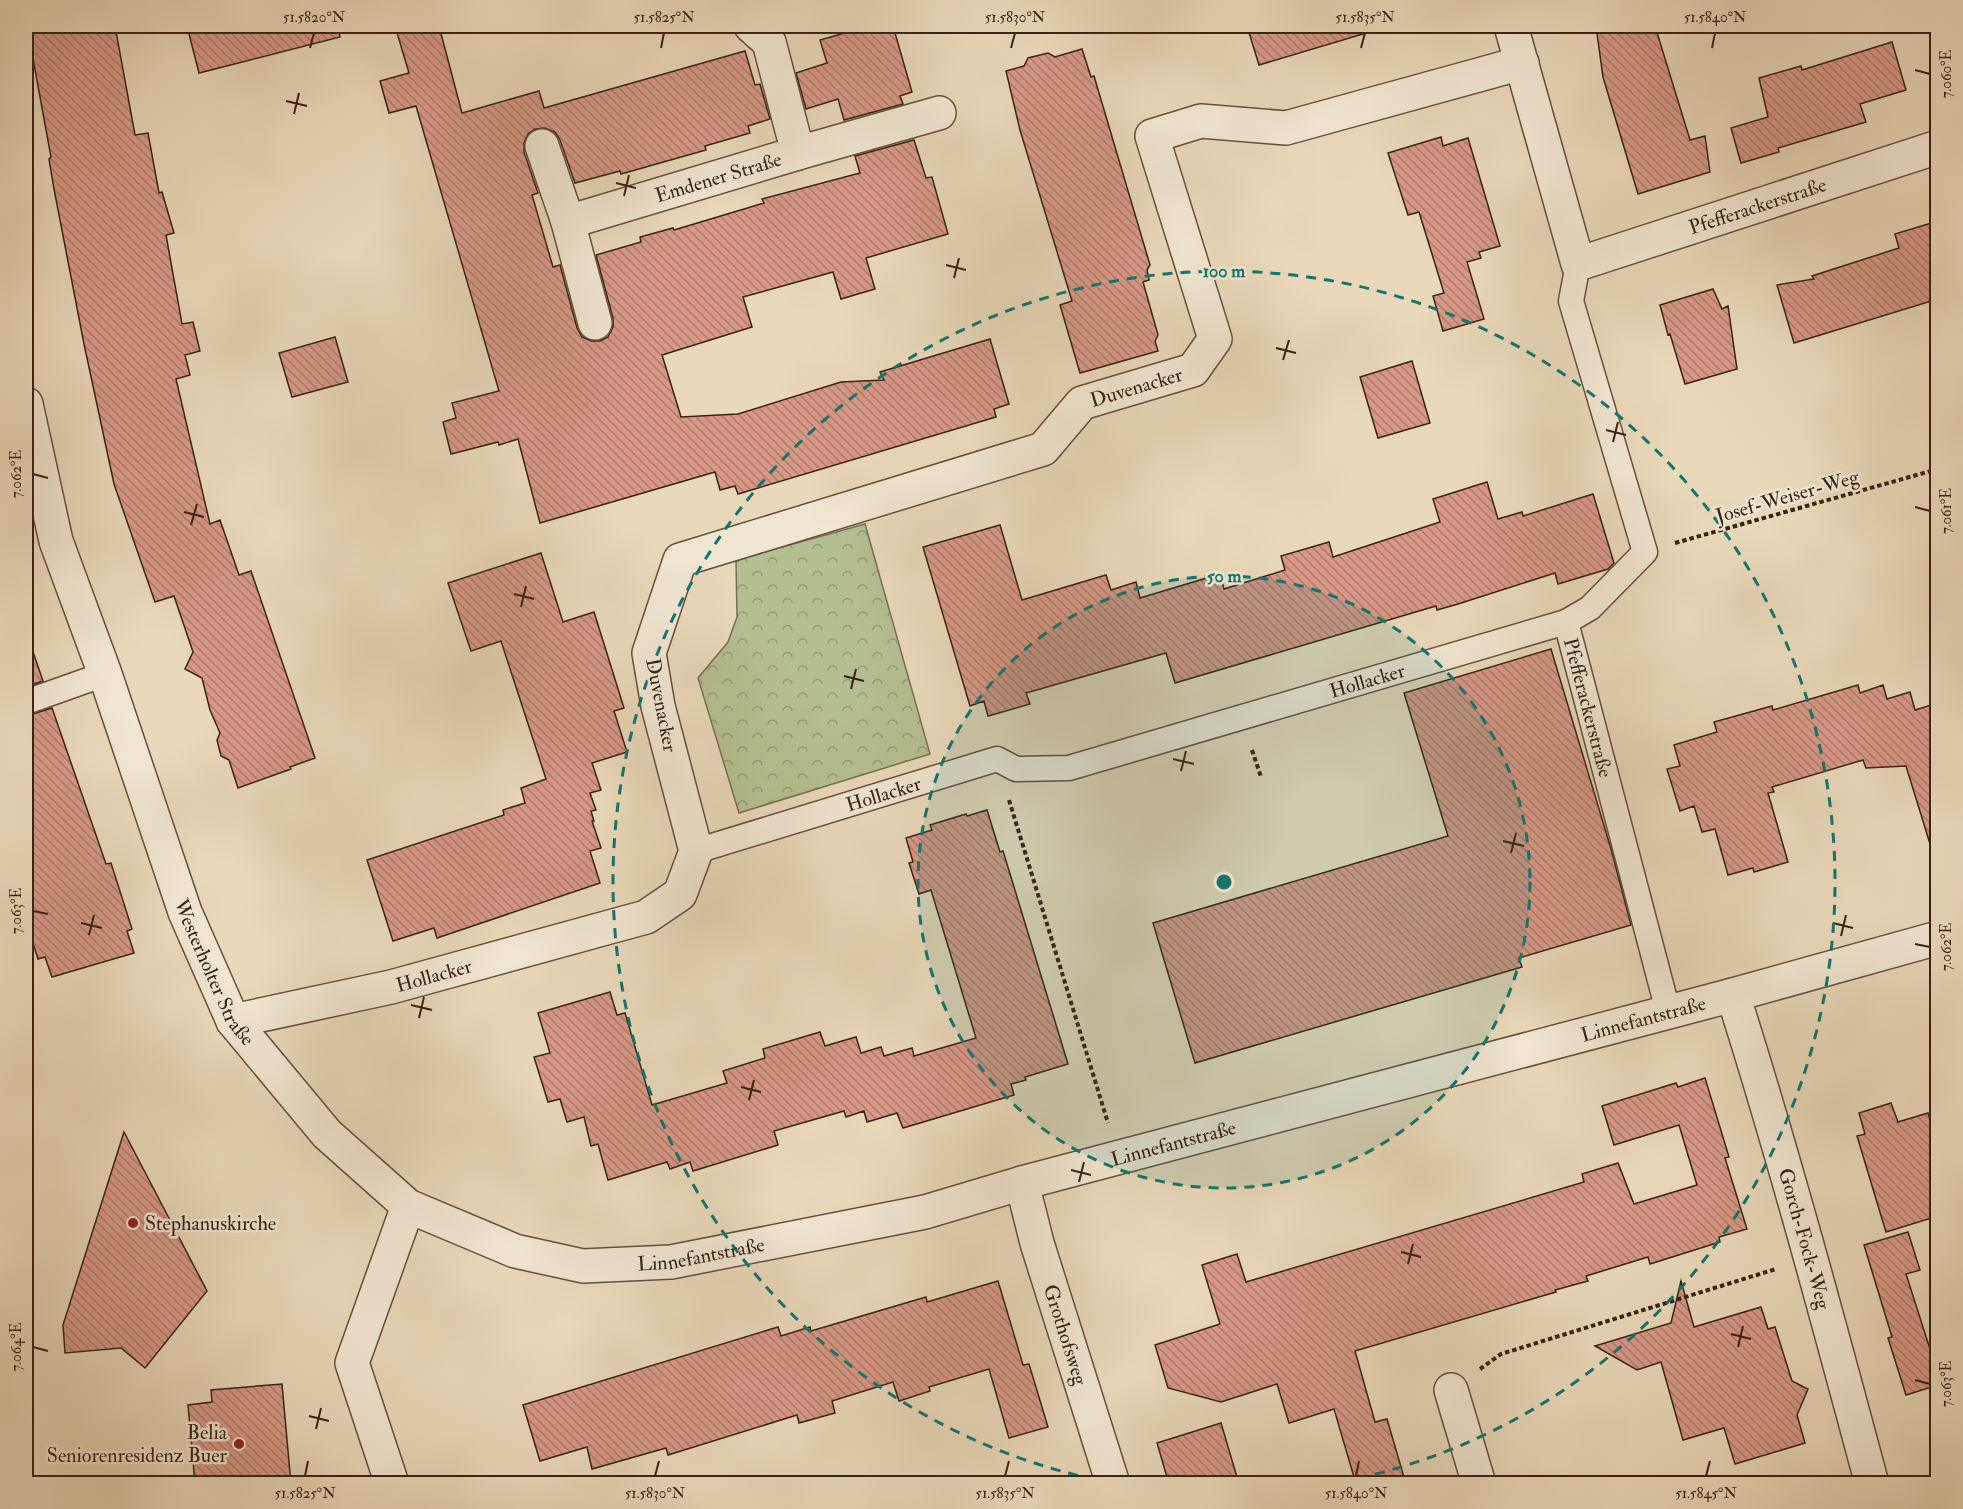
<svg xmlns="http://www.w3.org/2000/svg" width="1963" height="1509" font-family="'IM FELL Double Pica',serif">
<defs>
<pattern id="park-crowns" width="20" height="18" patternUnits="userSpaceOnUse" patternTransform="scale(1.5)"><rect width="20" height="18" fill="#b4bf91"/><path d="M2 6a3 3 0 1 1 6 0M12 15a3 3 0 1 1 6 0" fill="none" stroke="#939b75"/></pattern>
<pattern id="building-back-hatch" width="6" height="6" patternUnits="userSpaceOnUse" patternTransform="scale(1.5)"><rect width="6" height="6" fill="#d79886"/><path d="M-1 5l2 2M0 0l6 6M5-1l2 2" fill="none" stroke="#af7c6c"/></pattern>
</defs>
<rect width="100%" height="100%" fill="#e9d8b9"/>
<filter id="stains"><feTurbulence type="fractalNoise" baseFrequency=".00333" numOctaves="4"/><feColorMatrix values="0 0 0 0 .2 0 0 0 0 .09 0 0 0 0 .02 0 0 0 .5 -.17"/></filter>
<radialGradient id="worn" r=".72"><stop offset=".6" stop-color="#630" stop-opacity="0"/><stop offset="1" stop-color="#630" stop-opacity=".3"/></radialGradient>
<path fill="url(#park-crowns)" stroke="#767052" stroke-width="1.5" d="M 865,524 L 930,754 L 739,813 L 698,678 L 728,642 L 737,617 L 736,560 Z"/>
<path fill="url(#building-back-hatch)" stroke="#392114" stroke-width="1.5" d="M 27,26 L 115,26 L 135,135 L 148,133 L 159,193 L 162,192 L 174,233 L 166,235 L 182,324 L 193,322 L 200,351 L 185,355 L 190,375 L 176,379 L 210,524 L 220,520 L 239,575 L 251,571 L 315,758 L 290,767 L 291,769 L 238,788 L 229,760 L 221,756 L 217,740 L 220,733 L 210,710 L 202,678 L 185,669 L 193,652 L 174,596 L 155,602 L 114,484 L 84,344 L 54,189 L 49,159 L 51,157 Z
M 187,26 L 338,26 L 340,37 L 199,73 Z
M 395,26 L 439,26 L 462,113 L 539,91 L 544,108 L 745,51 L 755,85 L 760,84 L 770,119 L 748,126 L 750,133 L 705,146 L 706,150 L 621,174 L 620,171 L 575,183 L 560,140 L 555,132 L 545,128 L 535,129 L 528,134 L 524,143 L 524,152 L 538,193 L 532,195 L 553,267 L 560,265 L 577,328 L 582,337 L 591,341 L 600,341 L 608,337 L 613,327 L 613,318 L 596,255 L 641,242 L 640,237 L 673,228 L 674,230 L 764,203 L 762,199 L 860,173 L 855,156 L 914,140 L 926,178 L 932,177 L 948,234 L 866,258 L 875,289 L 841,299 L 833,272 L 743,297 L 752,327 L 662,355 L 681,417 L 738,414 L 841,382 L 884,380 L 880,372 L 990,339 L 1009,404 L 994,409 L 996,417 L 738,494 L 735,486 L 720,490 L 715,472 L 540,523 L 518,439 L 499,445 L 498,442 L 451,454 L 443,422 L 456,418 L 452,403 L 499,391 L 416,106 L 389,113 L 380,81 L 409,73 Z
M 869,26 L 893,26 L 912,92 L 900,96 L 903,104 L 844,120 L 838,99 L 806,109 L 796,73 L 827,63 L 820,40 Z
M 1247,26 L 1362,26 L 1363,34 L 1259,65 Z
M 1596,26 L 1655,26 L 1690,140 L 1705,136 L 1710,172 L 1638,194 L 1603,77 Z
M 1892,42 L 1906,90 L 1860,104 L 1866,122 L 1778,148 L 1779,152 L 1741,163 L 1731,128 L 1768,117 L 1759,78 L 1801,66 L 1802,70 Z
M 1082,49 L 1091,77 L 1094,76 L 1150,265 L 1147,270 L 1149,280 L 1143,282 L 1158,335 L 1155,341 L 1158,351 L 1080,373 L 1060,305 L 1072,301 L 1020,130 L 1006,71 L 1024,66 L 1028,58 L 1048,53 L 1055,57 Z
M 1441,137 L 1443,146 L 1468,138 L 1500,246 L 1479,252 L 1481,258 L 1467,262 L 1484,319 L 1443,331 L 1433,296 L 1444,293 L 1419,212 L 1408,215 L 1388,153 Z
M 1938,221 L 1938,299 L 1794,343 L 1777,285 L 1814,279 L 1812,276 L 1899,248 L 1895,234 Z
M 1713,289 L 1722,309 L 1728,306 L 1737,369 L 1685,384 L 1670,334 L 1668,335 L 1660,305 Z
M 335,337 L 348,382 L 292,397 L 279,353 Z
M 1412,361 L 1430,423 L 1378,438 L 1360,377 Z
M 1487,482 L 1498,519 L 1522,512 L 1523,516 L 1593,494 L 1614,563 L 1608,569 L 1558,584 L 1555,573 L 1458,604 L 1437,610 L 1436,606 L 1175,683 L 1166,653 L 1026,693 L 1030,704 L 988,716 L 984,701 L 970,706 L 923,547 L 1000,525 L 1022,600 L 1106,575 L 1111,590 L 1136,582 L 1140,598 L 1220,574 L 1224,589 L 1285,570 L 1281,556 L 1329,542 L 1333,557 L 1440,522 L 1433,499 Z
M 541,553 L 563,622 L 594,612 L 624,708 L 614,711 L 627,752 L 592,763 L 601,790 L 590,793 L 596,810 L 591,811 L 594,821 L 592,821 L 601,848 L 590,851 L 600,883 L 437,938 L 434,928 L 393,941 L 367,860 L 504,815 L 503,810 L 525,803 L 521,788 L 546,779 L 501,641 L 471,651 L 448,583 Z
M 31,646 L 43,681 L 26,687 L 26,647 Z
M 1551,649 L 1611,849 L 1631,925 L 1519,958 L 1522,967 L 1195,1063 L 1153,923 L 1448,836 L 1404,693 Z
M 1858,685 L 1860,693 L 1883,685 L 1887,699 L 1910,692 L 1915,710 L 1938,703 L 1938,843 L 1930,844 L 1906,766 L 1866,768 L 1863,760 L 1772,787 L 1774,792 L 1768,793 L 1788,862 L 1754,872 L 1753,868 L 1728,875 L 1715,829 L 1702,832 L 1694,806 L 1680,811 L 1667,769 L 1680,766 L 1674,745 L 1717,732 L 1714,722 L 1772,706 L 1773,710 Z
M 52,708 L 106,864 L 111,863 L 132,929 L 127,931 L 134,953 L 52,977 L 45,957 L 38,959 L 26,921 L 26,716 Z
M 987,810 L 1000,852 L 1003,851 L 1068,1064 L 1025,1077 L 1026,1080 L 1011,1084 L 1014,1095 L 903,1128 L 897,1113 L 867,1122 L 864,1111 L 846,1117 L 844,1111 L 774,1131 L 778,1145 L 693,1171 L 690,1162 L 670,1169 L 667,1162 L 608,1180 L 598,1144 L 591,1146 L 584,1117 L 567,1122 L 560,1099 L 548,1102 L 534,1057 L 550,1053 L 538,1013 L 610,992 L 617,1015 L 625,1013 L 652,1105 L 727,1083 L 723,1071 L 765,1058 L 763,1049 L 820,1032 L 825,1046 L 856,1037 L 861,1053 L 881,1047 L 884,1056 L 912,1048 L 914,1056 L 976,1038 L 931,890 L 919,894 L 909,863 L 913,862 L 906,838 L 932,830 L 930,825 L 966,814 L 967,816 Z
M 1705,1078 L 1729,1157 L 1725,1158 L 1747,1229 L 1719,1237 L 1720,1242 L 1650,1264 L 1648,1257 L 1586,1276 L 1588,1281 L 1555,1290 L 1556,1292 L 1355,1351 L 1375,1422 L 1387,1419 L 1406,1484 L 1356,1484 L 1334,1409 L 1289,1423 L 1277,1384 L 1221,1402 L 1168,1388 L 1155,1345 L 1220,1324 L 1202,1265 L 1237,1254 L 1246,1282 L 1584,1182 L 1582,1174 L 1618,1163 L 1634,1204 L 1697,1185 L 1679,1125 L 1614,1145 L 1602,1106 L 1676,1083 L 1678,1087 Z
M 1891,1103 L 1898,1122 L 1928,1113 L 1930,1119 L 1938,1117 L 1938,1216 L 1886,1232 L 1857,1136 L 1865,1134 L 1859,1113 Z
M 124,1132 L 207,1291 L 145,1368 L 121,1348 L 65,1353 L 63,1325 Z
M 1908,1232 L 1920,1270 L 1906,1274 L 1938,1374 L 1938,1385 L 1906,1395 L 1888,1338 L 1892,1337 L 1864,1245 Z
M 998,1281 L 1023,1365 L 1029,1364 L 1048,1427 L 1009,1438 L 989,1369 L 929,1387 L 930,1391 L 899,1401 L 893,1382 L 832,1401 L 835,1413 L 799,1423 L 797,1415 L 668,1455 L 666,1448 L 592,1469 L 587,1447 L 540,1461 L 523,1405 L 778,1327 L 781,1336 L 810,1327 L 811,1331 L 926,1297 L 927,1302 Z
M 1681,1281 L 1694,1327 L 1761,1307 L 1768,1329 L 1775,1327 L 1792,1381 L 1808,1389 L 1797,1415 L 1805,1443 L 1735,1464 L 1724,1428 L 1683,1440 L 1661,1362 L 1637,1370 L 1595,1346 L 1671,1323 Z
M 282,1384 L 291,1484 L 195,1484 L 188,1405 L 212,1402 L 211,1390 Z
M 1221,1423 L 1239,1484 L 1169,1484 L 1157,1443 Z"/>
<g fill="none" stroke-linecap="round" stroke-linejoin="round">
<defs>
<g id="service">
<path id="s1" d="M 1578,264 L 1571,301 L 1645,552 L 1590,608 L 1566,622 L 1668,1011"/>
<path d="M 26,702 L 105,674"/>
<path id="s2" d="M 696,851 L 997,759 L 1016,769 L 1069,768 L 1566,622"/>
</g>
<g id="minor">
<path id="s3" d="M 1511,26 L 1578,264 L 1938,147"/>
<path id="s4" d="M 542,146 L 568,222 L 798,153 L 769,42 L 751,26"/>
<path d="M 798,153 L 939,113"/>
<path d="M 568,222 L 595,323"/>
<path id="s5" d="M 26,404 L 56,541 L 105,674 L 185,912 L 233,1021 L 327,1134 L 408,1206 L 515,1251 L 583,1266 L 671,1262 L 925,1212 L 1022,1183 L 1733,995 L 1938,938"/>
<path id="s6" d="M 1733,995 C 1784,1156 1828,1320 1872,1484"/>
<path id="s7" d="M 233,1021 L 391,987 L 646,917 L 680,894 L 696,851 L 658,706 L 649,653 L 680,560 L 1043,449 L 1082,403 L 1193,370 L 1215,339 L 1152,136 L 1201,121 L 1286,128 L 1522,63"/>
<path id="s8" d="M 1022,1183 L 1037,1243 L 1113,1484"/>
<path d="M 1451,1390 L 1479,1484"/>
<path d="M 392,1484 L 352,1363 L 408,1206"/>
</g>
</defs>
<use href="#service" stroke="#654f3d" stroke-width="27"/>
<use href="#minor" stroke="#654f3d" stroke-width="36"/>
<path stroke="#392114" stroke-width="4" stroke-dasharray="4.5 3" stroke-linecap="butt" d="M 1675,543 L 1938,469
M 1252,750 L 1261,777
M 1009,800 L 1108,1123
M 1480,1369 L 1501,1354 L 1776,1269"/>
<use href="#service" stroke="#f1e6d2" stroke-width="24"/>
<use href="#minor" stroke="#f1e6d2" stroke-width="33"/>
</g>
<path fill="none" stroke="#392114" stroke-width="2" d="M 310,48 L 314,33M 661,48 L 664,33M 1011,48 L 1015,33M 1361,48 L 1365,33M 1712,48 L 1715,33M 1915,70 L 1930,74M 286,101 L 307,106M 294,114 L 299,93M 616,183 L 636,188M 624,196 L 629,175M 946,265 L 966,270M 954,278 L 959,258M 1276,348 L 1296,353M 1283,360 L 1289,340M 1606,430 L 1626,435M 1613,442 L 1618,422M 33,474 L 48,478M 1915,507 L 1930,511M 184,512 L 204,517M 191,525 L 197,504M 514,594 L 534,599M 521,607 L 526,586M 844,676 L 864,681M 851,689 L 856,669M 1173,759 L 1194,764M 1181,771 L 1186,751M 1503,841 L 1524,846M 1511,853 L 1516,833M 33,911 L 48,914M 81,923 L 102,928M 1833,923 L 1853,928M 89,935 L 94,915M 1841,936 L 1846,915M 1915,944 L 1930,947M 411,1005 L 432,1010M 419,1018 L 424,997M 741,1087 L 761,1092M 749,1100 L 754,1080M 1071,1170 L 1091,1175M 1079,1182 L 1084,1162M 1401,1252 L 1421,1257M 1408,1264 L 1413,1244M 1731,1334 L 1751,1339M 33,1347 L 48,1351M 1738,1347 L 1743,1326M 1915,1380 L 1930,1384M 309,1416 L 329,1421M 316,1429 L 321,1408M 305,1476 L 308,1461M 655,1476 L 659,1461M 1005,1476 L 1009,1461M 1356,1476 L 1359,1461M 1706,1476 L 1710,1461"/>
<circle cx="1224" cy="882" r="306" fill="#0f766e" fill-opacity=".12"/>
<g fill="none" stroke="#0f766e" stroke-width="3" stroke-dasharray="10 8">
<circle cx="1224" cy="882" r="306"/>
<path d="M1113 1483A611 611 0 1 1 1335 1483"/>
</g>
<g fill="#8f2418" stroke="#f1e6d2" stroke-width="2">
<circle cx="133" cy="1223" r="6"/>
<circle cx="239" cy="1444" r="6"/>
</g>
<g text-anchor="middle" stroke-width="5" stroke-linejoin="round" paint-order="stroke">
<g font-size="20" fill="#392114" stroke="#f1e6d2">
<text dy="7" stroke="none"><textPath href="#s4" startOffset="237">Emdener Straße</textPath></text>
<text dy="7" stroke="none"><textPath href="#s3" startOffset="436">Pfefferackerstraße</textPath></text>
<text dy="7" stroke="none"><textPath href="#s7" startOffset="1311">Duvenacker</textPath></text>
<text transform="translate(1787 496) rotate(-16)" y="7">Josef-Weiser-Weg</text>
<text dy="7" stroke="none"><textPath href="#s2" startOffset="700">Hollacker</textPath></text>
<text transform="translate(662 705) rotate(79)" y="7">Duvenacker</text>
<text dy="7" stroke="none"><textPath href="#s1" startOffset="494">Pfefferackerstraße</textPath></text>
<text dy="7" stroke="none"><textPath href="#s2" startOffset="196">Hollacker</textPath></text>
<text dy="7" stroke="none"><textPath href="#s5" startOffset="600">Westerholter Straße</textPath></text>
<text dy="7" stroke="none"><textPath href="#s7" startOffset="206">Hollacker</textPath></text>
<text dy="7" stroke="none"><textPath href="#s5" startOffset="2184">Linnefantstraße</textPath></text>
<text dy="7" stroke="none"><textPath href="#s5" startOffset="1698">Linnefantstraße</textPath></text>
<text dy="7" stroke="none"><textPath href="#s6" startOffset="254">Gorch-Fock-Weg</textPath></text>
<text dy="7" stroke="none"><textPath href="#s5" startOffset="1212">Linnefantstraße</textPath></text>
<text dy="7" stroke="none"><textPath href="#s8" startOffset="158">Grothofsweg</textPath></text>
</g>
<g font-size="20" fill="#392114" stroke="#f1e6d2" text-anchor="start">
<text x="145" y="1230">Stephanuskirche</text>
<text x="227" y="1439" text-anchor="end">Belia<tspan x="227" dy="23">Seniorenresidenz Buer</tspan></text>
</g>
</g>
<circle cx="1224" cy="882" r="9" fill="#0f766e" stroke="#f1e6d2" stroke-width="3"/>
<g font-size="18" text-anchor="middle" font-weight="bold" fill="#0f766e" stroke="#f1e6d2" stroke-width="5" stroke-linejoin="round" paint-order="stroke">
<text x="1224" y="277">100 m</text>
<text x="1224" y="582">50 m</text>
</g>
<rect width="1963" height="1509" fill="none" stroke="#e9d8b9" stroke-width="66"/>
<rect x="33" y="33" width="1897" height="1443" fill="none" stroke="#392114" stroke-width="2"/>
<g font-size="15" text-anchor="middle" fill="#392114">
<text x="314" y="22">51.5820°N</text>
<text x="664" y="22">51.5825°N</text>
<text x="1015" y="22">51.5830°N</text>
<text x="1365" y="22">51.5835°N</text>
<text x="1715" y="22">51.5840°N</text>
<text transform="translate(1946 74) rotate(-90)" y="5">7.060°E</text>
<text transform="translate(16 474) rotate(-90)" y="5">7.062°E</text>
<text transform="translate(1946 511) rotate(-90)" y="5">7.061°E</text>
<text transform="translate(16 911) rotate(-90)" y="5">7.063°E</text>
<text transform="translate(1946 947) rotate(-90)" y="5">7.062°E</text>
<text transform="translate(16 1347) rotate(-90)" y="5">7.064°E</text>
<text transform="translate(1946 1384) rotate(-90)" y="5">7.063°E</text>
<text x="305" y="1498">51.5825°N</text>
<text x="655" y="1498">51.5830°N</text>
<text x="1005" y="1498">51.5835°N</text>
<text x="1356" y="1498">51.5840°N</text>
<text x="1706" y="1498">51.5845°N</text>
</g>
<rect width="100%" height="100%" filter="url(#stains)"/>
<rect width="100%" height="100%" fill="url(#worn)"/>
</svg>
